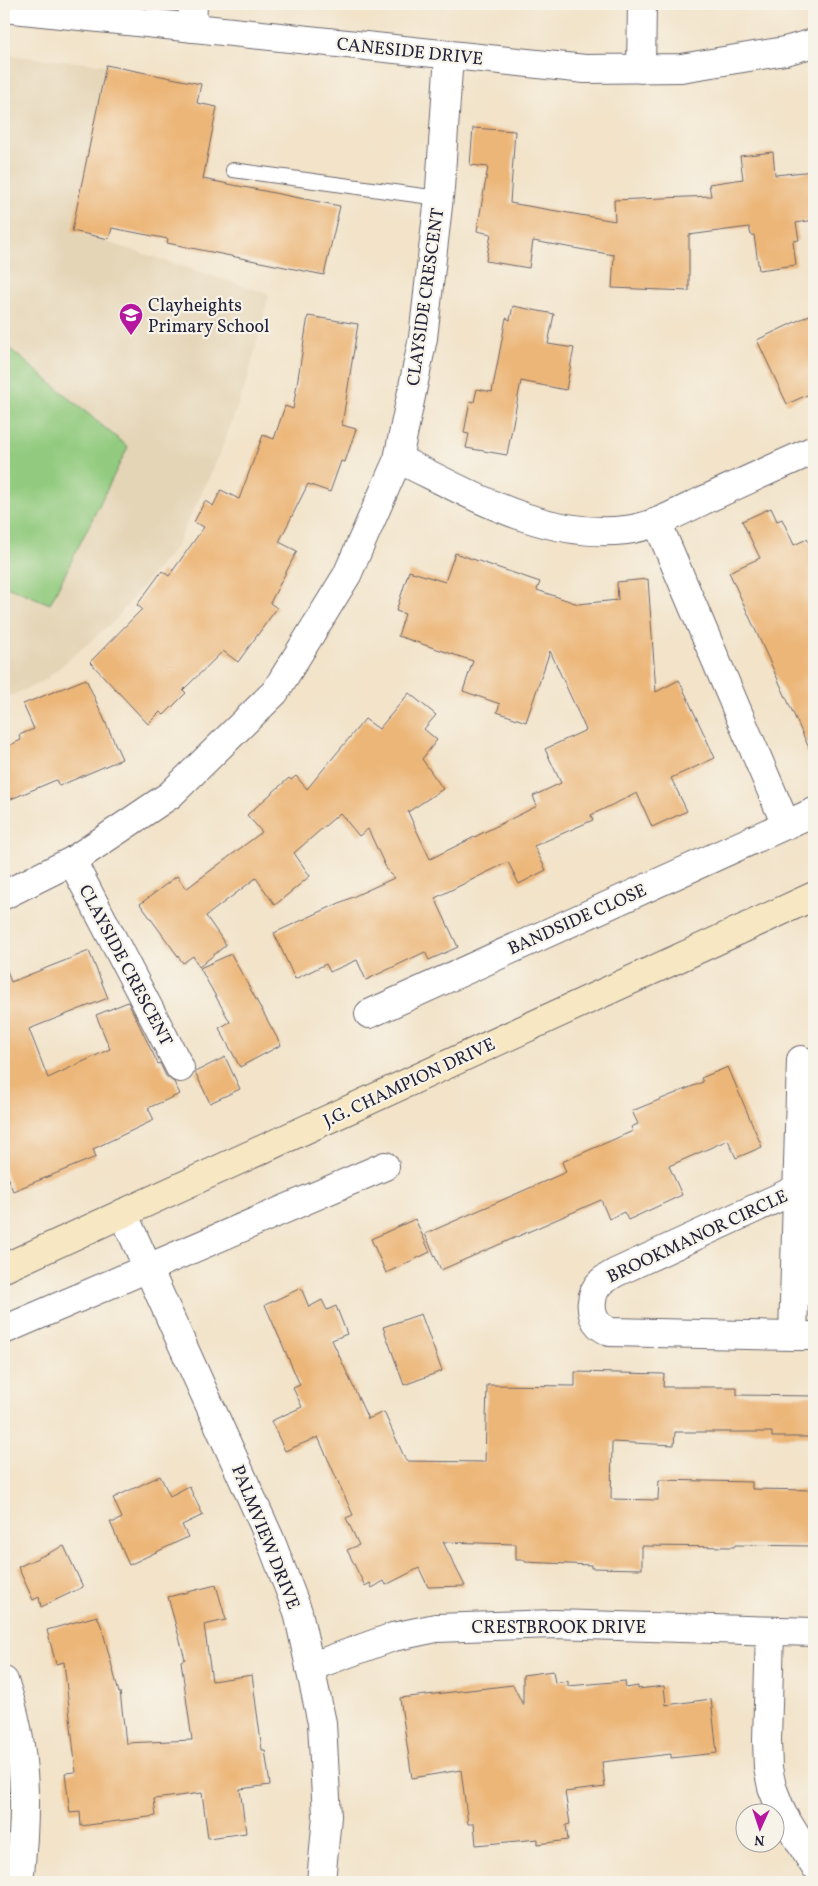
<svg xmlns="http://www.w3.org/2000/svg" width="818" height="1886" font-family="Vollkorn,serif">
<rect width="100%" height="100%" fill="#f7f3e8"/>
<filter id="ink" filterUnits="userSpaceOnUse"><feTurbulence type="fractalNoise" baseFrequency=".02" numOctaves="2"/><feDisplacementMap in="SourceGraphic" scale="10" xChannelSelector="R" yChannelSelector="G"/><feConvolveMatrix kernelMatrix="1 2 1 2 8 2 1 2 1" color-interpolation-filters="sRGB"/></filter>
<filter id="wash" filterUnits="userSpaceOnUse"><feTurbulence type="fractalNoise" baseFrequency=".0096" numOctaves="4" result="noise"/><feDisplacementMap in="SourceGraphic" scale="20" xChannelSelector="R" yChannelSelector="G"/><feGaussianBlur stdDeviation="1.12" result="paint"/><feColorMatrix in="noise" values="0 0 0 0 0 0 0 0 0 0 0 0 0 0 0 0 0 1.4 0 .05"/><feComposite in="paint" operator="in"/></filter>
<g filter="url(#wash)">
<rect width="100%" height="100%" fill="#f2e3c9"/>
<path fill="#e5d5b7" d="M 4,55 L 106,65 L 72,231 L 269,294 L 248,378 L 219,456 L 177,545 L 114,621 L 44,681 L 4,699 Z"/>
<path fill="#92cb7f" stroke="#5a765d" d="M 4,344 L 128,447 L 50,604 L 4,585 Z"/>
<g id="blocks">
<path fill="#ecb678" d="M 106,65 L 201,84 L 197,103 L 217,107 L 203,179 L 340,206 L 324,275 L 167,243 L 168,239 L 112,228 L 109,239 L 72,231 Z
M 473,128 L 515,131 L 510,203 L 615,221 L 614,200 L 711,196 L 709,184 L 743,179 L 740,156 L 773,152 L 775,175 L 814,171 L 814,220 L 796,223 L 799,240 L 793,241 L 796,265 L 759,270 L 754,235 L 751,235 L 749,227 L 689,235 L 689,291 L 612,288 L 614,255 L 533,241 L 529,268 L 486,261 L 491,234 L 477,231 L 488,167 L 470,165 Z
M 513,306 L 554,314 L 548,344 L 574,348 L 566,390 L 521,381 L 507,455 L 466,448 L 469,434 L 464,433 L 470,401 L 474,402 L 477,389 L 492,392 L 506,318 L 510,320 Z
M 814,313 L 814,392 L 787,404 L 757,340 Z
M 308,316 L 358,324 L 342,425 L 356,429 L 345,462 L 341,461 L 330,492 L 308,484 L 279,542 L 297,551 L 270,603 L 277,608 L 238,662 L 223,651 L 183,690 L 186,693 L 164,715 L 160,712 L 148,724 L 90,662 L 142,609 L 137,605 L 162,571 L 169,576 L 204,527 L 194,522 L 205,501 L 213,506 L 221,490 L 239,499 L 263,435 L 274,439 L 285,406 L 293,409 Z
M 771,508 L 777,521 L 782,519 L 794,545 L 807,539 L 814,555 L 814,759 L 729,572 L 760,558 L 742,521 Z
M 455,553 L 540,582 L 537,590 L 578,604 L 618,600 L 617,582 L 648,579 L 656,692 L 679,680 L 715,758 L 671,778 L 687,811 L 652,827 L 637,793 L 591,815 L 593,820 L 534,846 L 546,870 L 519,884 L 508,862 L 435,898 L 458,947 L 429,960 L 425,952 L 366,980 L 357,960 L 330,972 L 326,964 L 295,979 L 274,933 L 394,878 L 388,872 L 368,829 L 359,836 L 340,813 L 294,853 L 310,876 L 275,905 L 256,878 L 206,916 L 226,945 L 199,967 L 193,956 L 183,963 L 140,904 L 177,876 L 186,889 L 262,832 L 247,815 L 289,778 L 291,780 L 296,776 L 307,789 L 365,719 L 379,729 L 409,693 L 436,715 L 424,729 L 437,740 L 422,759 L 443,789 L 408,812 L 430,859 L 537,806 L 533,796 L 561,783 L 545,749 L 586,730 L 550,651 L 526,722 L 497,712 L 500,704 L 463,691 L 473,661 L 398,636 L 405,614 L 396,611 L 409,571 L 445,582 Z
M 86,679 L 122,759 L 59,786 L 56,780 L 4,802 L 4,748 L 21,740 L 19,735 L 34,729 L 23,704 Z
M 89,951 L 108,998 L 29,1029 L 48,1078 L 110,1049 L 96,1015 L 128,1002 L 158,1064 L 160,1063 L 166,1076 L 174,1082 L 180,1094 L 148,1108 L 154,1120 L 93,1149 L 96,1157 L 13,1191 L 4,1168 L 4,969 L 6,968 L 11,982 Z
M 231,954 L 281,1045 L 240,1067 L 219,1028 L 230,1022 L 200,968 Z
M 225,1057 L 240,1089 L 210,1103 L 195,1072 Z
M 728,1067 L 762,1147 L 736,1158 L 728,1140 L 669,1166 L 682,1195 L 628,1220 L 624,1212 L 609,1219 L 601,1200 L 441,1270 L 425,1234 L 566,1172 L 562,1162 L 633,1131 L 631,1127 L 638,1124 L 632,1111 L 703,1082 L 701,1078 Z
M 415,1219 L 430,1252 L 386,1273 L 371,1239 Z
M 301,1288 L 309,1307 L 322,1300 L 327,1310 L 336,1306 L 347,1334 L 332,1340 L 368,1419 L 384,1412 L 406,1461 L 485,1462 L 487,1385 L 575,1386 L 575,1372 L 664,1374 L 663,1387 L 737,1387 L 737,1395 L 814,1396 L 814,1437 L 772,1437 L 772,1432 L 675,1432 L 674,1445 L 612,1442 L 611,1499 L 658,1500 L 659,1480 L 752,1482 L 752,1489 L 814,1490 L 814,1546 L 735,1545 L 734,1547 L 642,1546 L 642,1569 L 591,1568 L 591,1565 L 525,1562 L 525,1560 L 516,1560 L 516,1544 L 443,1542 L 465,1586 L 428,1587 L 419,1568 L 386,1585 L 384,1581 L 372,1588 L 370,1583 L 365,1586 L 347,1550 L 359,1545 L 346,1518 L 353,1515 L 318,1437 L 285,1451 L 271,1421 L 302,1407 L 293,1388 L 300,1385 L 265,1305 Z
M 421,1314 L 442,1371 L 404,1385 L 383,1327 Z
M 160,1476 L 170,1496 L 189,1486 L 203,1515 L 182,1525 L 188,1537 L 129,1565 L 110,1522 L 114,1522 L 122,1518 L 113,1498 Z
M 64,1546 L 83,1587 L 41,1607 L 39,1597 L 33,1600 L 18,1567 Z
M 216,1585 L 226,1620 L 204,1625 L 212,1681 L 252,1675 L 262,1750 L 265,1750 L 270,1785 L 240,1789 L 246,1833 L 208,1838 L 202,1793 L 154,1799 L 156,1816 L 81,1826 L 80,1812 L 70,1813 L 65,1773 L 76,1772 L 64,1662 L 56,1664 L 47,1630 L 97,1616 L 102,1628 L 119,1693 L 120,1692 L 126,1743 L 192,1740 L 181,1661 L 185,1659 L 168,1597 Z
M 553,1671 L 555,1683 L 568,1681 L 568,1686 L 625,1681 L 626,1688 L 638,1686 L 638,1689 L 664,1686 L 666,1705 L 711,1699 L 717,1753 L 671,1758 L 671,1754 L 602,1762 L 605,1787 L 565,1792 L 570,1824 L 566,1825 L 568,1840 L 538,1844 L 538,1839 L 476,1845 L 474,1824 L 468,1824 L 461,1770 L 412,1778 L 400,1698 L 513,1685 L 523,1705 L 523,1675 Z"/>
</g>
</g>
<g filter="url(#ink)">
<use href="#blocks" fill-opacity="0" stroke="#6b666d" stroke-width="1"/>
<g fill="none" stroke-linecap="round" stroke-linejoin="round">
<defs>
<path id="service" d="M 233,170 L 438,198"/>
<path id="minor" d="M 4,8 L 585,69 L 681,68 L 785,51 L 814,43
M 192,28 L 193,4
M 641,69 L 642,4
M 398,459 C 469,493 544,540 626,530 C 652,527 677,513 700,502 C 738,484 776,467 814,450
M 657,522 L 786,825
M 72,861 L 180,1068
M 4,895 L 72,861 L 170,795 L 275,692 L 347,575 L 398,459 L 423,338 L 440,188 L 449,55
M 369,1014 L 814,812
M 801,1060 L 793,1336 L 814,1336
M 4,1330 L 385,1166
M 793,1336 L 610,1332 C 606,1330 602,1328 599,1325 C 588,1314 590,1292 601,1282 C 605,1278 611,1276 615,1273 L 797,1189
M 770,1631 L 767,1740 L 768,1768 L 772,1787 L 782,1813 L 814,1865
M 310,1667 L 393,1637 L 436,1628 L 554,1624 L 814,1632
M 4,1681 C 28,1748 27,1812 19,1882"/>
<path id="tertiary" d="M 123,1213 L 270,1539 L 298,1612 L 322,1723 L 327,1816 L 321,1882"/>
<path id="secondary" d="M 4,1268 L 814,896"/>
</defs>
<use href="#service" stroke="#6b666d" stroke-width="16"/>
<use href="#minor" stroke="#6b666d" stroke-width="30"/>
<use href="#tertiary" stroke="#6b666d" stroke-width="30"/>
<use href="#secondary" stroke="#6b666d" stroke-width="30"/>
<use href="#service" stroke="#fff" stroke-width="14"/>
<use href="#minor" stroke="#fff" stroke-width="28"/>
<use href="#tertiary" stroke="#fff" stroke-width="28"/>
<use href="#secondary" stroke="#f7e8c3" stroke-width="28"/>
</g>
</g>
<defs>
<symbol id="school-pin" viewBox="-11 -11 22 30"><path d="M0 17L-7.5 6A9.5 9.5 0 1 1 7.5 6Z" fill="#b5179e" stroke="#f7f3e8"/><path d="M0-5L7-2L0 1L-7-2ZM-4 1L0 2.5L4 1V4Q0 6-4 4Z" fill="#fff"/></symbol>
</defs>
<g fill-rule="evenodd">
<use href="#school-pin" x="117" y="301" width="28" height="38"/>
</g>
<g text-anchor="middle" stroke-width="4.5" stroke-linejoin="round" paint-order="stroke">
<g font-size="18" fill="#22223b" stroke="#f7f3e8">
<text transform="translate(410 51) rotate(6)" y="6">CANESIDE DRIVE</text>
<text transform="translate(425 297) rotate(-82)" y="6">CLAYSIDE CRESCENT</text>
<text transform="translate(577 919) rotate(-24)" y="6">BANDSIDE CLOSE</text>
<text transform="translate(126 965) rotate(62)" y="6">CLAYSIDE CRESCENT</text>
<text transform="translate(409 1082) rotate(-25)" y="6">J.G. CHAMPION DRIVE</text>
<text transform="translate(697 1236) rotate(-25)" y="6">BROOKMANOR CIRCLE</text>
<text transform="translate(266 1537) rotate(68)" y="6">PALMVIEW DRIVE</text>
<text x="559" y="1633">CRESTBROOK DRIVE</text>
</g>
<g font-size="18" fill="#22223b" stroke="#f7f3e8" text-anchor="start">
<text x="148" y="311">Clayheights<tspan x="148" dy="21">Primary School</tspan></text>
</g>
</g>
<rect width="818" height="1886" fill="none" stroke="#f7f3e8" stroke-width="20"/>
<g transform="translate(760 1828) rotate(183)"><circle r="24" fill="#f7f3e8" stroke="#a29fa3"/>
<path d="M0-4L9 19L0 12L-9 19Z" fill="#b5179e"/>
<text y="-8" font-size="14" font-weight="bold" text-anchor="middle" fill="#22223b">N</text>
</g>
</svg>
